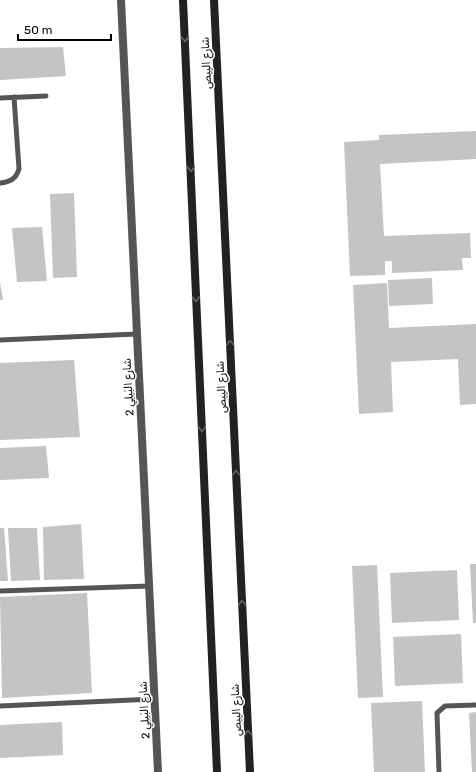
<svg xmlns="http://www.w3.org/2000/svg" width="476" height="772" font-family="Rubik,Vazirmatn,sans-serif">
<rect width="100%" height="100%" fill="#fff"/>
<path fill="#c4c4c4" d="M 63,47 L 66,76 L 0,80 L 0,48 Z
M 476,131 L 476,159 L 380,164 L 384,236 L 470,233 L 471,258 L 462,258 L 463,270 L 392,273 L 392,261 L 385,261 L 385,275 L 350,276 L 344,142 L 379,140 L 379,135 Z
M 74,193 L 77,277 L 53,278 L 50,194 Z
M 42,227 L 47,281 L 17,282 L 12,228 Z
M 432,278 L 433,304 L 389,306 L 388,280 Z
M 0,282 L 3,300 L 0,300 Z
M 387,283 L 389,328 L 476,324 L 476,404 L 460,405 L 458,359 L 391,362 L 393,412 L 359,414 L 353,285 Z
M 74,360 L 80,437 L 0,440 L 0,363 Z
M 46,446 L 49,478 L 0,480 L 0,448 Z
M 81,524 L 84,579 L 44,580 L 43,527 Z
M 0,528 L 4,528 L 8,581 L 0,581 Z
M 8,528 L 37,528 L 40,580 L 11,581 Z
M 470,564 L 476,564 L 476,623 L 473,623 Z
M 377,565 L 383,697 L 358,698 L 352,566 Z
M 457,570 L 459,620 L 392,623 L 390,573 Z
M 87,593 L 92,693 L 2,698 L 0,597 Z
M 461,634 L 463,683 L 395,686 L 393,637 Z
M 422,701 L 425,772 L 374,772 L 371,703 Z
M 476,712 L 476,772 L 472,772 L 469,713 Z
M 62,722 L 63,755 L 0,758 L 0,725 Z"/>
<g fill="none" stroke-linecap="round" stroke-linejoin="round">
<path stroke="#555" stroke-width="5" d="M 0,98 L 46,96
M 0,183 C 10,182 16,179 19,169 L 14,97
M 0,340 L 137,334
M 0,591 L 149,586
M 0,706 L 154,699
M 439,772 L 437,713 L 445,706 L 476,705"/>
<path stroke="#555" stroke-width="8" d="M 121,0 L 158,772"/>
<path stroke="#222" stroke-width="8" d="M 183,0 L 217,772
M 214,0 L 250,772"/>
</g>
<defs><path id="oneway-chevron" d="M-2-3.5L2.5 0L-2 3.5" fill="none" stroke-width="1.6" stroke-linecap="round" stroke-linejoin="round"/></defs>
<g stroke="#646464">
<use href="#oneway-chevron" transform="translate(185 39) rotate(88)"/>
<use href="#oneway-chevron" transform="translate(191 169) rotate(88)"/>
<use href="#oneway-chevron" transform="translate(196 299) rotate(88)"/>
<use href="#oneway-chevron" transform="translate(230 343) rotate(-93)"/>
<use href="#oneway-chevron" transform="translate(202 429) rotate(88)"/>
<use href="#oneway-chevron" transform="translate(236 473) rotate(-93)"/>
<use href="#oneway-chevron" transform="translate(242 603) rotate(-93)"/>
<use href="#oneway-chevron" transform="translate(248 733) rotate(-93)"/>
</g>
<g text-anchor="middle" stroke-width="3" stroke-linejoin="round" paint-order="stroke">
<g font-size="11" fill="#000" stroke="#fff">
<text transform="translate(206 63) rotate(-93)" y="4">شارع البِيص</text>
<text transform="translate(128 387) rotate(-93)" y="4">شارع البَيلِي 2</text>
<text transform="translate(221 387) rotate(-93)" y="4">شارع البِيص</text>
<text transform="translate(144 710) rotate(-93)" y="4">شارع البَيلِي 2</text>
<text transform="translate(236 710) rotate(-93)" y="4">شارع البِيص</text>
</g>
</g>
<path d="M18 34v6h93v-6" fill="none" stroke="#000000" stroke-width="2"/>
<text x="24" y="34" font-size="12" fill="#000000" stroke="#ffffff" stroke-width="3" paint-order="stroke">50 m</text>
</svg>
